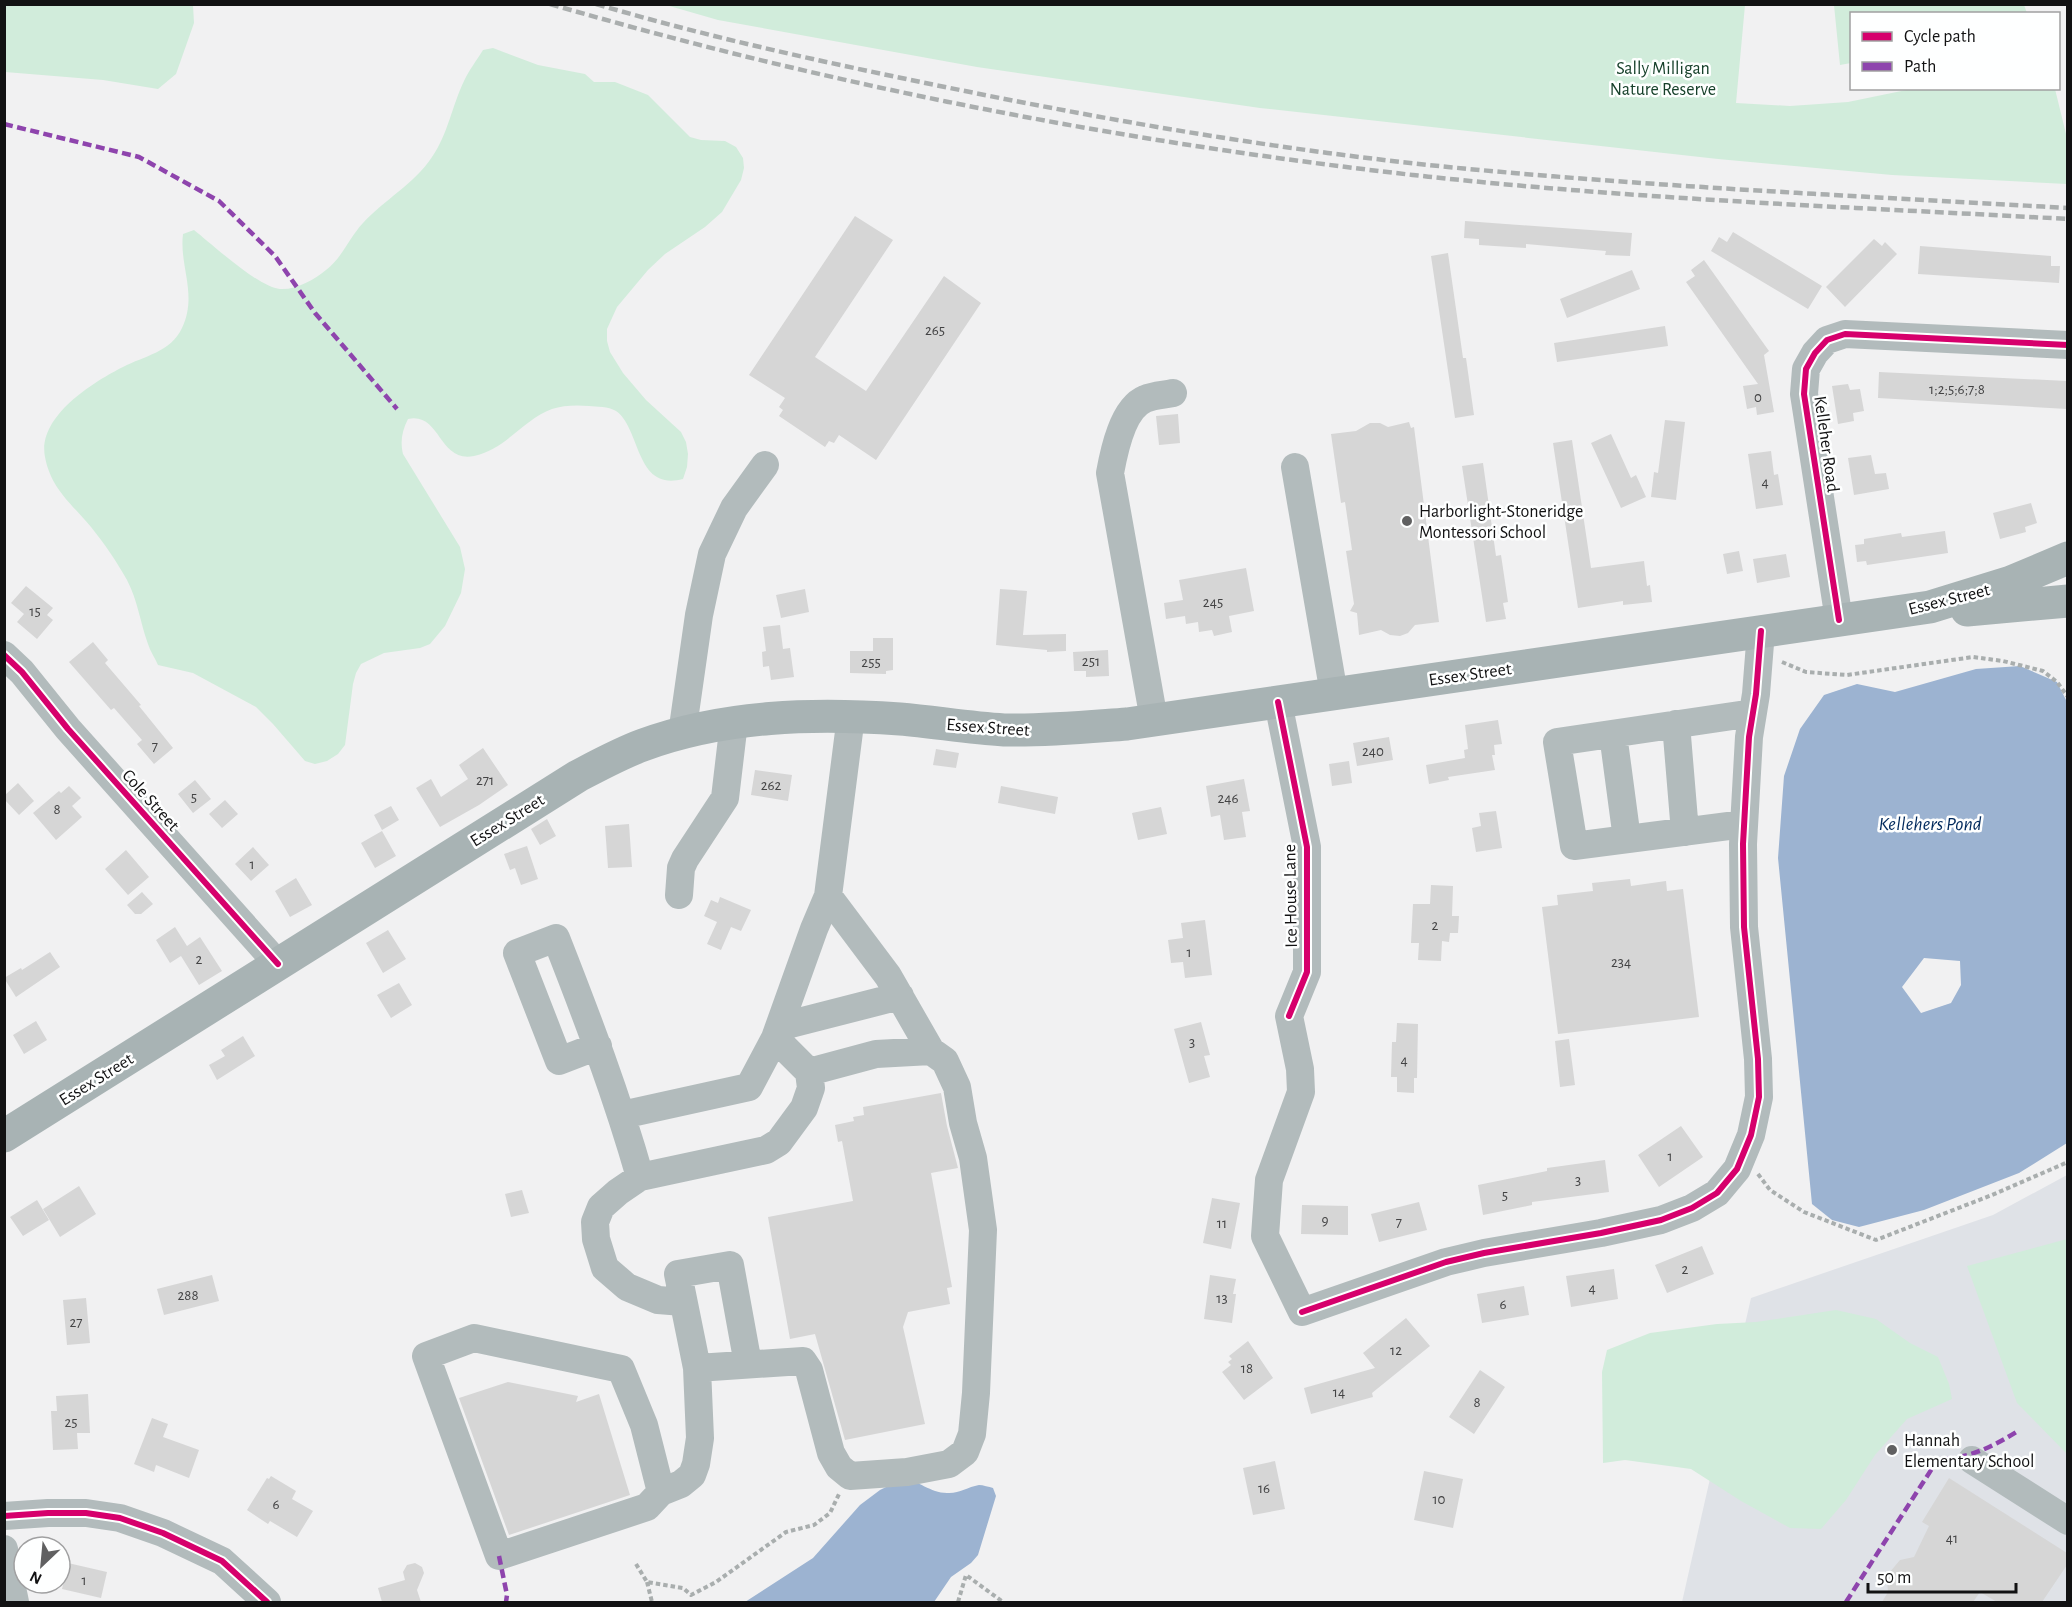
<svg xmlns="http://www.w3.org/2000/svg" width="2072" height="1607" font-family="'Alegreya Sans',sans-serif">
<rect width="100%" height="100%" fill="#f1f1f2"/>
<path fill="#dfe2e7" d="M 2067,1175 L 2067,1602 L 1682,1602 L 1751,1298 L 1993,1215 Z"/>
<path fill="#d1ecdb" d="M 5,4 L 193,5 L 194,23 L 176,74 L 158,89 L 103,80 L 5,72 Z
M 666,5 L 1745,5 L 1736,103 L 1790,106 L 1848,102 L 1916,88 L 2055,89 L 2067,138 L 2067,184 L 1892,175 L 1718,159 L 1260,108 L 977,67 L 718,20 Z
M 2024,5 L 2027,13 L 1852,14 L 1851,63 L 1840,65 L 1834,5 Z
M 493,48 L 538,65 L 585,74 L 594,82 L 615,82 L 648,95 L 690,137 L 701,140 L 725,141 L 736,147 L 743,158 L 744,168 L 741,180 L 722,212 L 705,227 L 665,254 L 648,270 L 617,307 L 607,329 L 607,341 L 610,352 L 623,373 L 646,400 L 681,432 L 686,442 L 688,454 L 687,467 L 683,479 C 635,492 641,428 616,411 C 608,406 597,407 589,406 C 578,405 563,405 552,409 C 524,419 505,450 474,456 C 438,463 441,412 408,419 C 402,431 400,441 403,454 L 460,547 L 465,569 L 461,593 L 445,626 L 430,644 L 420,648 L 384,653 L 361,664 L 356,673 L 353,684 L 345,745 L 338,754 L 327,761 L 315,764 L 305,761 L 273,724 L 256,707 L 193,673 L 158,665 C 155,658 150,651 148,644 C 140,622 138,601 127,580 C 117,562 104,543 91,527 C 72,504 51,489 45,457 C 37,417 93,382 123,367 C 144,356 171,352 182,328 C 198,295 179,266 183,234 L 194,230 C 213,245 258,287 280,289 C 296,290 314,280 326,270 C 342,258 349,238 363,223 C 384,200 414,184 432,157 C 448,134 452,106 464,81 C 469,70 477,60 483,50 Z
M 2067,1239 L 2068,1239 L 2067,1454 L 2017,1403 L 1967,1266 Z
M 1836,1310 L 1876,1319 L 1910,1343 L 1938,1357 L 1949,1384 L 1952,1399 L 1907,1419 L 1875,1455 L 1846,1500 L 1821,1529 L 1790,1528 L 1741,1501 L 1691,1469 L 1625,1460 L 1603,1463 L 1602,1372 L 1607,1350 L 1650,1333 L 1717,1324 L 1756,1322 Z"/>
<path fill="#9cb3d1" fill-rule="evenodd" d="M 2020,666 L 2057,682 L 2067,702 L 2067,1143 L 2019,1173 L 1924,1210 L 1859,1227 L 1832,1220 L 1812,1204 L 1778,858 L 1784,776 L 1800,729 L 1824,695 L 1857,684 L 1895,692 L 1976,669 ZM 1924,958 L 1960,961 L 1961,985 L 1951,1003 L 1921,1013 L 1902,987 Z
M 902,1479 C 919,1480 930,1493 947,1493 C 959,1494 967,1487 979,1485 C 983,1485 989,1487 993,1488 L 996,1496 L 978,1555 L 971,1563 L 951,1577 L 934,1602 L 745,1602 L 813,1558 L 860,1505 L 880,1490 Z"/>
<path fill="#d6d6d6" d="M 855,216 L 893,240 L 815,357 L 866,391 L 944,276 L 981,303 L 876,460 L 839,435 L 834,443 L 829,441 L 825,447 L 779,416 L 783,410 L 779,407 L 785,398 L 749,375 Z
M 1465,221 L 1632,233 L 1630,256 L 1605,255 L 1606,251 L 1526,244 L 1526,248 L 1479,245 L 1479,239 L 1464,238 Z
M 1733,232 L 1822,286 L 1808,309 L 1711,251 L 1719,237 L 1727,242 Z
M 1874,239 L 1882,246 L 1885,242 L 1897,254 L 1845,307 L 1826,287 Z
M 1920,246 L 2051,256 L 2051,266 L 2060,266 L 2059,283 L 1918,274 Z
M 1448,253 L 1463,358 L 1466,358 L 1474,415 L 1455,418 L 1431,256 Z
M 1704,260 L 1769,351 L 1764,355 L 1774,412 L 1757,415 L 1756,407 L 1747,409 L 1743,386 L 1758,384 L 1686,282 L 1695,276 L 1691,270 Z
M 1632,270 L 1640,289 L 1567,318 L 1560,299 Z
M 1665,326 L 1668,346 L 1557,362 L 1554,343 Z
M 1879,372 L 2067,381 L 2067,409 L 1878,398 Z
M 1848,384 L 1850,390 L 1860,389 L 1864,411 L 1853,413 L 1854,421 L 1838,424 L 1832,386 Z
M 1178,414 L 1180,443 L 1159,445 L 1156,416 Z
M 1665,420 L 1685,422 L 1676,500 L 1651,497 L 1654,472 L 1658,473 Z
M 1409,422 L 1411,428 L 1414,427 L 1439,622 L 1415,625 L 1408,633 L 1400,636 L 1390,635 L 1381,630 L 1359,635 L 1357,613 L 1350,611 L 1354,604 L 1346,551 L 1352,550 L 1345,502 L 1341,503 L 1331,434 L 1356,431 L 1370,423 L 1380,423 L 1388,427 Z
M 1611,434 L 1631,478 L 1636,475 L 1646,497 L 1621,508 L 1591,443 Z
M 1572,440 L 1591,568 L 1644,561 L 1647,586 L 1650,585 L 1652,602 L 1623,605 L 1623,601 L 1578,608 L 1553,443 Z
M 1771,451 L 1774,475 L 1778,474 L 1783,505 L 1756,509 L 1748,454 Z
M 1871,455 L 1875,474 L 1886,473 L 1889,489 L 1854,495 L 1848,458 Z
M 1483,463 L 1496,556 L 1501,555 L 1508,602 L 1503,603 L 1506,619 L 1486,622 L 1462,466 Z
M 2031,503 L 2037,523 L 2025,527 L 2026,532 L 2000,539 L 1993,513 Z
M 1945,531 L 1948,553 L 1867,565 L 1866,561 L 1857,562 L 1855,545 L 1864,544 L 1864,539 L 1901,533 L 1902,537 Z
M 1739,551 L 1743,571 L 1727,574 L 1723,554 Z
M 1786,554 L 1790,577 L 1757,583 L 1753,559 Z
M 1246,568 L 1254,611 L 1229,616 L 1232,632 L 1214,636 L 1212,630 L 1199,632 L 1198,622 L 1186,624 L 1185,616 L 1166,619 L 1164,603 L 1183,600 L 1179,580 Z
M 26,586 L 53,608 L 47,615 L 53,620 L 37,639 L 17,622 L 24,614 L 11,603 Z
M 805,589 L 809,612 L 781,618 L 776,595 Z
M 1000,589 L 1027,591 L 1023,635 L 1066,634 L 1066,651 L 1047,652 L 1047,650 L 996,645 Z
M 780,625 L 783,649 L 790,648 L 794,677 L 771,680 L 769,666 L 763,667 L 762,652 L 766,651 L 763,627 Z
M 873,638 L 893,638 L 893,670 L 886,671 L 886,674 L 850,673 L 850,651 L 873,651 Z
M 93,642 L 108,660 L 105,663 L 141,705 L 139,706 L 173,748 L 154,764 L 137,744 L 142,740 L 114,708 L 111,710 L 69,662 Z
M 1108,650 L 1109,676 L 1086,677 L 1086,671 L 1074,671 L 1073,652 Z
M 1498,720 L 1502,744 L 1494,745 L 1495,755 L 1492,755 L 1495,770 L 1448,777 L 1449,780 L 1429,784 L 1426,765 L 1465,758 L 1464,750 L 1468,749 L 1465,725 Z
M 1389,737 L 1393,760 L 1357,766 L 1353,743 Z
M 483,748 L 508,785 L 479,805 L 440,827 L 416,788 L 431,779 L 441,797 L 468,779 L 459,765 Z
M 936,749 L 959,753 L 956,768 L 933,765 Z
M 1349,761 L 1352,783 L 1332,786 L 1329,764 Z
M 755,770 L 792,775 L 788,801 L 751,795 Z
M 1244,779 L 1250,811 L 1242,812 L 1246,837 L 1224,840 L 1220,815 L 1211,817 L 1206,786 Z
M 195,780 L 211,799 L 193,813 L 178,794 Z
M 18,783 L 34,801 L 19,815 L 4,799 L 4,796 Z
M 69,786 L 81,798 L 72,806 L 82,817 L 56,840 L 33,813 L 59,791 L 61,793 Z
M 1001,786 L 1058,797 L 1055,814 L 998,803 Z
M 225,800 L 238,814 L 222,828 L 209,814 Z
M 391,806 L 399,820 L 382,830 L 374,815 Z
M 1161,807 L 1167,834 L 1138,840 L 1132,813 Z
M 1496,811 L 1502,848 L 1476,852 L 1472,828 L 1481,826 L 1479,813 Z
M 547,819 L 556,836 L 540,845 L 531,829 Z
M 629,824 L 632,867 L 608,868 L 605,826 Z
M 382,831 L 396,856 L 375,868 L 361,843 Z
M 527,846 L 538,879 L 521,885 L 515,868 L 510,870 L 504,854 Z
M 253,847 L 269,865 L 251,881 L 235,864 Z
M 126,850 L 149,877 L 128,895 L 105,869 Z
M 296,878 L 312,905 L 290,917 L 275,891 Z
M 1630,879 L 1631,886 L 1666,881 L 1667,891 L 1683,889 L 1699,1017 L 1558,1034 L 1542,907 L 1558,905 L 1557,895 L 1593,891 L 1592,883 Z
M 1431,885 L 1453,886 L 1452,916 L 1459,916 L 1458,933 L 1450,933 L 1449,942 L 1442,941 L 1441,961 L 1418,960 L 1419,943 L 1411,943 L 1413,904 L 1430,904 Z
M 142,892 L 153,904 L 141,914 L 135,914 L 127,905 Z
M 720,897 L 751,910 L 741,931 L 731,927 L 721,950 L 707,944 L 717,922 L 704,916 L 711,900 L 718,903 Z
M 1205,920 L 1212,975 L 1185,978 L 1183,962 L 1171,963 L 1168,940 L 1183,938 L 1181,923 Z
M 175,927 L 187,946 L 200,937 L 222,971 L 199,985 L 181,956 L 170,963 L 156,940 Z
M 388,930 L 406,959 L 383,973 L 366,943 Z
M 50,952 L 60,967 L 16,997 L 4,978 L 21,968 L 22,970 Z
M 399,983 L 412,1005 L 391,1018 L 377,995 Z
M 36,1021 L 47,1040 L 24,1054 L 13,1035 Z
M 1201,1022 L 1210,1055 L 1204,1056 L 1210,1077 L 1189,1083 L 1174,1029 Z
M 1397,1023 L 1418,1024 L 1417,1078 L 1414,1078 L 1414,1093 L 1397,1092 L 1397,1077 L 1391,1077 L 1392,1042 L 1396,1042 Z
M 243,1036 L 255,1056 L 217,1080 L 209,1065 L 225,1056 L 221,1050 Z
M 1569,1039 L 1575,1085 L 1560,1087 L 1555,1041 Z
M 941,1093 L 947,1126 L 958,1168 L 931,1173 L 952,1287 L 947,1288 L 950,1304 L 908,1312 L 903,1327 L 925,1424 L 845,1440 L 815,1334 L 790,1339 L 768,1217 L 853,1201 L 842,1141 L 838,1142 L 835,1125 L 854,1121 L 853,1117 L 864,1115 L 863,1107 Z
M 1681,1126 L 1703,1157 L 1659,1187 L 1638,1155 Z
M 1605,1160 L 1609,1192 L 1532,1202 L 1532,1205 L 1483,1215 L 1478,1185 L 1547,1171 L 1547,1168 Z
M 79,1186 L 96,1214 L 60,1237 L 43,1209 Z
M 522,1190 L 529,1213 L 511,1217 L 505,1194 Z
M 1212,1198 L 1240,1203 L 1231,1249 L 1203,1243 Z
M 37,1200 L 49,1220 L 23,1236 L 10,1217 Z
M 1419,1202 L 1427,1230 L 1379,1242 L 1371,1214 Z
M 1302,1205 L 1348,1206 L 1348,1235 L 1301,1234 Z
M 1702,1246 L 1714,1274 L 1667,1293 L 1655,1265 Z
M 1614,1269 L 1618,1299 L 1571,1307 L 1566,1276 Z
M 212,1275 L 219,1301 L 164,1315 L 157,1289 Z
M 1210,1275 L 1236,1279 L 1233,1294 L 1236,1294 L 1232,1323 L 1204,1319 Z
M 1524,1286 L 1529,1315 L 1482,1323 L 1477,1294 Z
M 86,1298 L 90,1343 L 67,1345 L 63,1300 Z
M 1406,1318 L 1430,1346 L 1372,1393 L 1373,1397 L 1311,1414 L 1304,1388 L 1375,1368 L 1363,1353 Z
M 1248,1341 L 1273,1378 L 1244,1400 L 1222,1372 L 1231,1365 L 1228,1362 L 1232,1359 L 1229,1356 Z
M 1480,1370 L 1505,1387 L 1474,1434 L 1449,1417 Z
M 508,1382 L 578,1396 L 576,1402 L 599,1394 L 630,1495 L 509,1535 L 459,1398 Z
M 88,1394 L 90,1433 L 77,1433 L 78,1449 L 53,1450 L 51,1411 L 57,1411 L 56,1396 Z
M 152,1418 L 168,1424 L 163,1437 L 199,1450 L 189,1478 L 156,1465 L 154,1472 L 134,1464 Z
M 1275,1461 L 1285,1509 L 1253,1515 L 1243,1468 Z
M 1424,1471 L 1463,1479 L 1453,1528 L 1414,1520 Z
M 271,1476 L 296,1491 L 292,1499 L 313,1511 L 297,1537 L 270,1521 L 268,1524 L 247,1510 L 267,1478 L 269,1479 Z
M 1949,1478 L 2067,1553 L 2067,1565 L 2042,1602 L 1997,1602 L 1980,1592 L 1973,1602 L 1882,1602 L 1888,1592 L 1887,1580 L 1889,1573 L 1900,1560 L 1914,1557 L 1929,1526 L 1922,1522 Z
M 68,1563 L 107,1572 L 101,1598 L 62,1589 Z
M 415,1563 L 422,1567 L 424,1573 L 417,1590 L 421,1602 L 382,1602 L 378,1588 L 405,1580 L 403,1572 L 407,1565 Z"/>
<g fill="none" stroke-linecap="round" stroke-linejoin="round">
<path stroke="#a9aeae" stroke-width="4" stroke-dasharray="4.5 3" stroke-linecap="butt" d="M 1782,662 L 1806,672 L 1847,675 L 1973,657 L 2003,661 L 2043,671 L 2057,682 L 2068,697
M 1758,1174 L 1770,1190 L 1804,1212 L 1876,1240 L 1992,1195 L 2068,1162
M 636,1564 L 647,1582 L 683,1588 L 691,1595 L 716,1582 L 786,1532 L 814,1525 L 830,1513 L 839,1494
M 647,1582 L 652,1602
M 958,1602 L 966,1575 L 1003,1602"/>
<path stroke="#b2bbbc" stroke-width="28" d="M 1295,467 L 1334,694
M 1839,620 L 1804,394 L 1806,369 L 1815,353 L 1827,340 L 1845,334 L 2068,345
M 4,655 L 22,672 L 68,729 L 278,964
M 1278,702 L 1307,847 L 1307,972 L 1289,1016 L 1300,1069 L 1301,1092 L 1269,1180 L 1265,1236 L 1302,1312 L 1446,1262 L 1484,1253 L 1601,1233 L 1661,1220 L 1692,1208 L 1717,1193 L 1737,1169 L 1751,1135 L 1759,1097 L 1758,1059 L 1744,927 L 1743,844 L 1749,737 L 1756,694 L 1761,631
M 1154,720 L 1110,473 C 1114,451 1123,408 1145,399 C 1154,395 1164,395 1173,393
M 1676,724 L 1685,832
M 682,734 L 699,615 L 712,554 L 734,508 L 765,465
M 1613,734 L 1627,839
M 1744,824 L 1574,846 L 1557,742 L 1753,713
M 679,895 L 681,868 L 685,859 L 725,798 L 734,722
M 779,1027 L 900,996
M 598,1046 L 559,1061 L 517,953 L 556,938 C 587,1017 617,1096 640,1177
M 809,1072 L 876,1054 L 931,1051
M 622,1115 L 749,1087 L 775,1038 L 814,929 L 828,896 L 851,716
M 683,1302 L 658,1300 L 627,1287 L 605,1268 L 596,1239 L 595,1222 L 601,1207 L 618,1192 L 640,1177 L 766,1150 L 779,1142 L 804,1108 L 811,1088 L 809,1072 L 775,1038
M 697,1368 L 803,1361 L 809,1370 L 831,1453 L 839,1467 L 850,1476 L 907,1472 L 949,1464 L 965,1452 L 972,1434 L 976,1393 L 983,1230 L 973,1158 L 963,1123 L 957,1087 L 945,1061 L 931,1051 L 888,976 L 828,896
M 1972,1460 L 2068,1521
M 661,1492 L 644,1425 L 621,1369 L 474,1338 L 426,1356 L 499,1556 L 647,1507 L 661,1492 L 681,1484 L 692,1475 L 696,1464 L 700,1438 L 697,1368 L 678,1274 L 730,1265 L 748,1364
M 4,1516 L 48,1513 L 86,1513 L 120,1518 L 163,1533 L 222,1561 L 267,1602
M 4,1549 L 15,1602"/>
<path stroke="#a8b3b4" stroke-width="33" d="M 1967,610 L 2068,601
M 4,1136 L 578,776 C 599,765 621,753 643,745 C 725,715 814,713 900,719 C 935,722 969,728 1004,730 C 1045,731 1086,727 1127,724 L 1930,607 L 2011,582 L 2068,558"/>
<path stroke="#aaaeae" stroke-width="4.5" stroke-dasharray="9 4.5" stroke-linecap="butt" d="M 550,4 C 832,86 1122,142 1413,175 C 1630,199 1849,207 2068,219
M 596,4 C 711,38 828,63 945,87 C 1112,121 1279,150 1448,167 C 1654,187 1861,196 2068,208"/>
<path stroke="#8e44ad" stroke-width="4.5" stroke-dasharray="9 4.5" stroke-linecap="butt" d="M 4,124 L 139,157 L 219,201 L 275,256 L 315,313 L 397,409
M 499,1556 L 507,1595 L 506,1602
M 1846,1602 L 1933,1467 L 1942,1459 C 1970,1458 1994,1446 2018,1431"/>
<defs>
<path id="cycleway" d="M 1839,620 L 1804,394 L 1806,369 L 1815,353 L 1827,340 L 1845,334 L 2068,345
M 4,655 L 22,672 L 68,729 L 278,964
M 1278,702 L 1307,847 L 1307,972 L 1289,1016
M 1302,1312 L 1446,1262 L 1484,1253 L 1601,1233 L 1661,1220 L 1692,1208 L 1717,1193 L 1737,1169 L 1751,1135 L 1759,1097 L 1758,1059 L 1744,927 L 1743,844 L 1749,737 L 1756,694 L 1761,631
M 4,1516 L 48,1513 L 86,1513 L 120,1518 L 163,1533 L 222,1561 L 267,1602"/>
</defs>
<use href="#cycleway" stroke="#feffff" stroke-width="10"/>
<use href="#cycleway" stroke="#d6006c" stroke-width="6"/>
</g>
<g fill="#606061" stroke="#feffff" stroke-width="2">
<circle cx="1407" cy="521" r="6"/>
<circle cx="1892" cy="1450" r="6"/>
</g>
<g text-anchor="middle" stroke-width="5" stroke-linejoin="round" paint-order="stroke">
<g font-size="15" fill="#434344">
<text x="935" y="335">265</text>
<text x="1957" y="394">1;2;5;6;7;8</text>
<text x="1758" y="402">0</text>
<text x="1765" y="487">4</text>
<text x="1213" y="607">245</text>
<text x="35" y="616">15</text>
<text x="1091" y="666">251</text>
<text x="871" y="667">255</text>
<text x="155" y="751">7</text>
<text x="1373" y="756">240</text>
<text x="485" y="785">271</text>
<text x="771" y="790">262</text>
<text x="194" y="802">5</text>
<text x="1228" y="803">246</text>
<text x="57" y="814">8</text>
<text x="252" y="869">1</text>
<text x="1435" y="930">2</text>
<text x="1189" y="957">1</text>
<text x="199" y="964">2</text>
<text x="1621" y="967">234</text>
<text x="1192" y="1047">3</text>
<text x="1404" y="1065">4</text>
<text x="1670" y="1161">1</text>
<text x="1578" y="1185">3</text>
<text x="1505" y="1200">5</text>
<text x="1325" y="1225">9</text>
<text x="1399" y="1227">7</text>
<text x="1222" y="1228">11</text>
<text x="1685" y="1274">2</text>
<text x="1592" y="1293">4</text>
<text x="188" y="1300">288</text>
<text x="1222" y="1303">13</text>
<text x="1503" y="1309">6</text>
<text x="76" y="1327">27</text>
<text x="1396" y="1355">12</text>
<text x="1247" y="1373">18</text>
<text x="1339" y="1397">14</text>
<text x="1477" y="1407">8</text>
<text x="71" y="1427">25</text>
<text x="1264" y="1493">16</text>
<text x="1439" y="1504">10</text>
<text x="276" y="1509">6</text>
<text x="1952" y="1543">41</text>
<text x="84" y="1585">1</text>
</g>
<g font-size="18" fill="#16402a" stroke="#feffff">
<text x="1663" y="74">Sally Milligan<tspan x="1663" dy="21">Nature Reserve</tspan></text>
</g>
<g font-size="18" fill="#121213" stroke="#feffff">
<text transform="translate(1827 444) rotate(82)" y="6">Kelleher Road</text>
<text transform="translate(1949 599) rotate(-14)" y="6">Essex Street</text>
<text transform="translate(1470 674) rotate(-8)" y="6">Essex Street</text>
<text transform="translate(988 727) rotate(4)" y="6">Essex Street</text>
<text transform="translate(151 800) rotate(48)" y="6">Cole Street</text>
<text transform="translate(507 820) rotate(-32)" y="6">Essex Street</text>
<text transform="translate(1290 896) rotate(-91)" y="6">Ice House Lane</text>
<text transform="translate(96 1079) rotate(-32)" y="6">Essex Street</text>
</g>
<g font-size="18" fill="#121213" stroke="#feffff" text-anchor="start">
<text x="1419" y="517">Harborlight-Stoneridge<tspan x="1419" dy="21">Montessori School</tspan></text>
<text x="1904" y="1446">Hannah<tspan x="1904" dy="21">Elementary School</tspan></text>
</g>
<g font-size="20" font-style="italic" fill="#00295c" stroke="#feffff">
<text x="1930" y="830">Kellehers Pond</text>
</g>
</g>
<rect width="2072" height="1607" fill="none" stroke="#121213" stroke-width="12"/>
<rect x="1850" y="12" width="210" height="78" fill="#feffff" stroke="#a0a0a1" stroke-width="1.5"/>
<rect x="1862" y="32" width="30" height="9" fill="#d6006c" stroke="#a0a0a1" stroke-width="1.5"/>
<text x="1904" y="42" font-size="18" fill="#121213">Cycle path</text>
<rect x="1862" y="62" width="30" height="9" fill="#8e44ad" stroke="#a0a0a1" stroke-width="1.5"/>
<text x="1904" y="72" font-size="18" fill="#121213">Path</text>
<g transform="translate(42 1565) rotate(206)"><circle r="28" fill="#feffff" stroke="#a0a0a1" stroke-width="1.5"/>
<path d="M0-4.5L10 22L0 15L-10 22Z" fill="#606061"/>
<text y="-9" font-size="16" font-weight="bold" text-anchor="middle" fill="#121213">N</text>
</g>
<path d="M1868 1583v9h148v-9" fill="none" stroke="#121213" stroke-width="3"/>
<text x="1877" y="1583" font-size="18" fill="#121213" stroke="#feffff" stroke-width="4.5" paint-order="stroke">50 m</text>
</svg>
